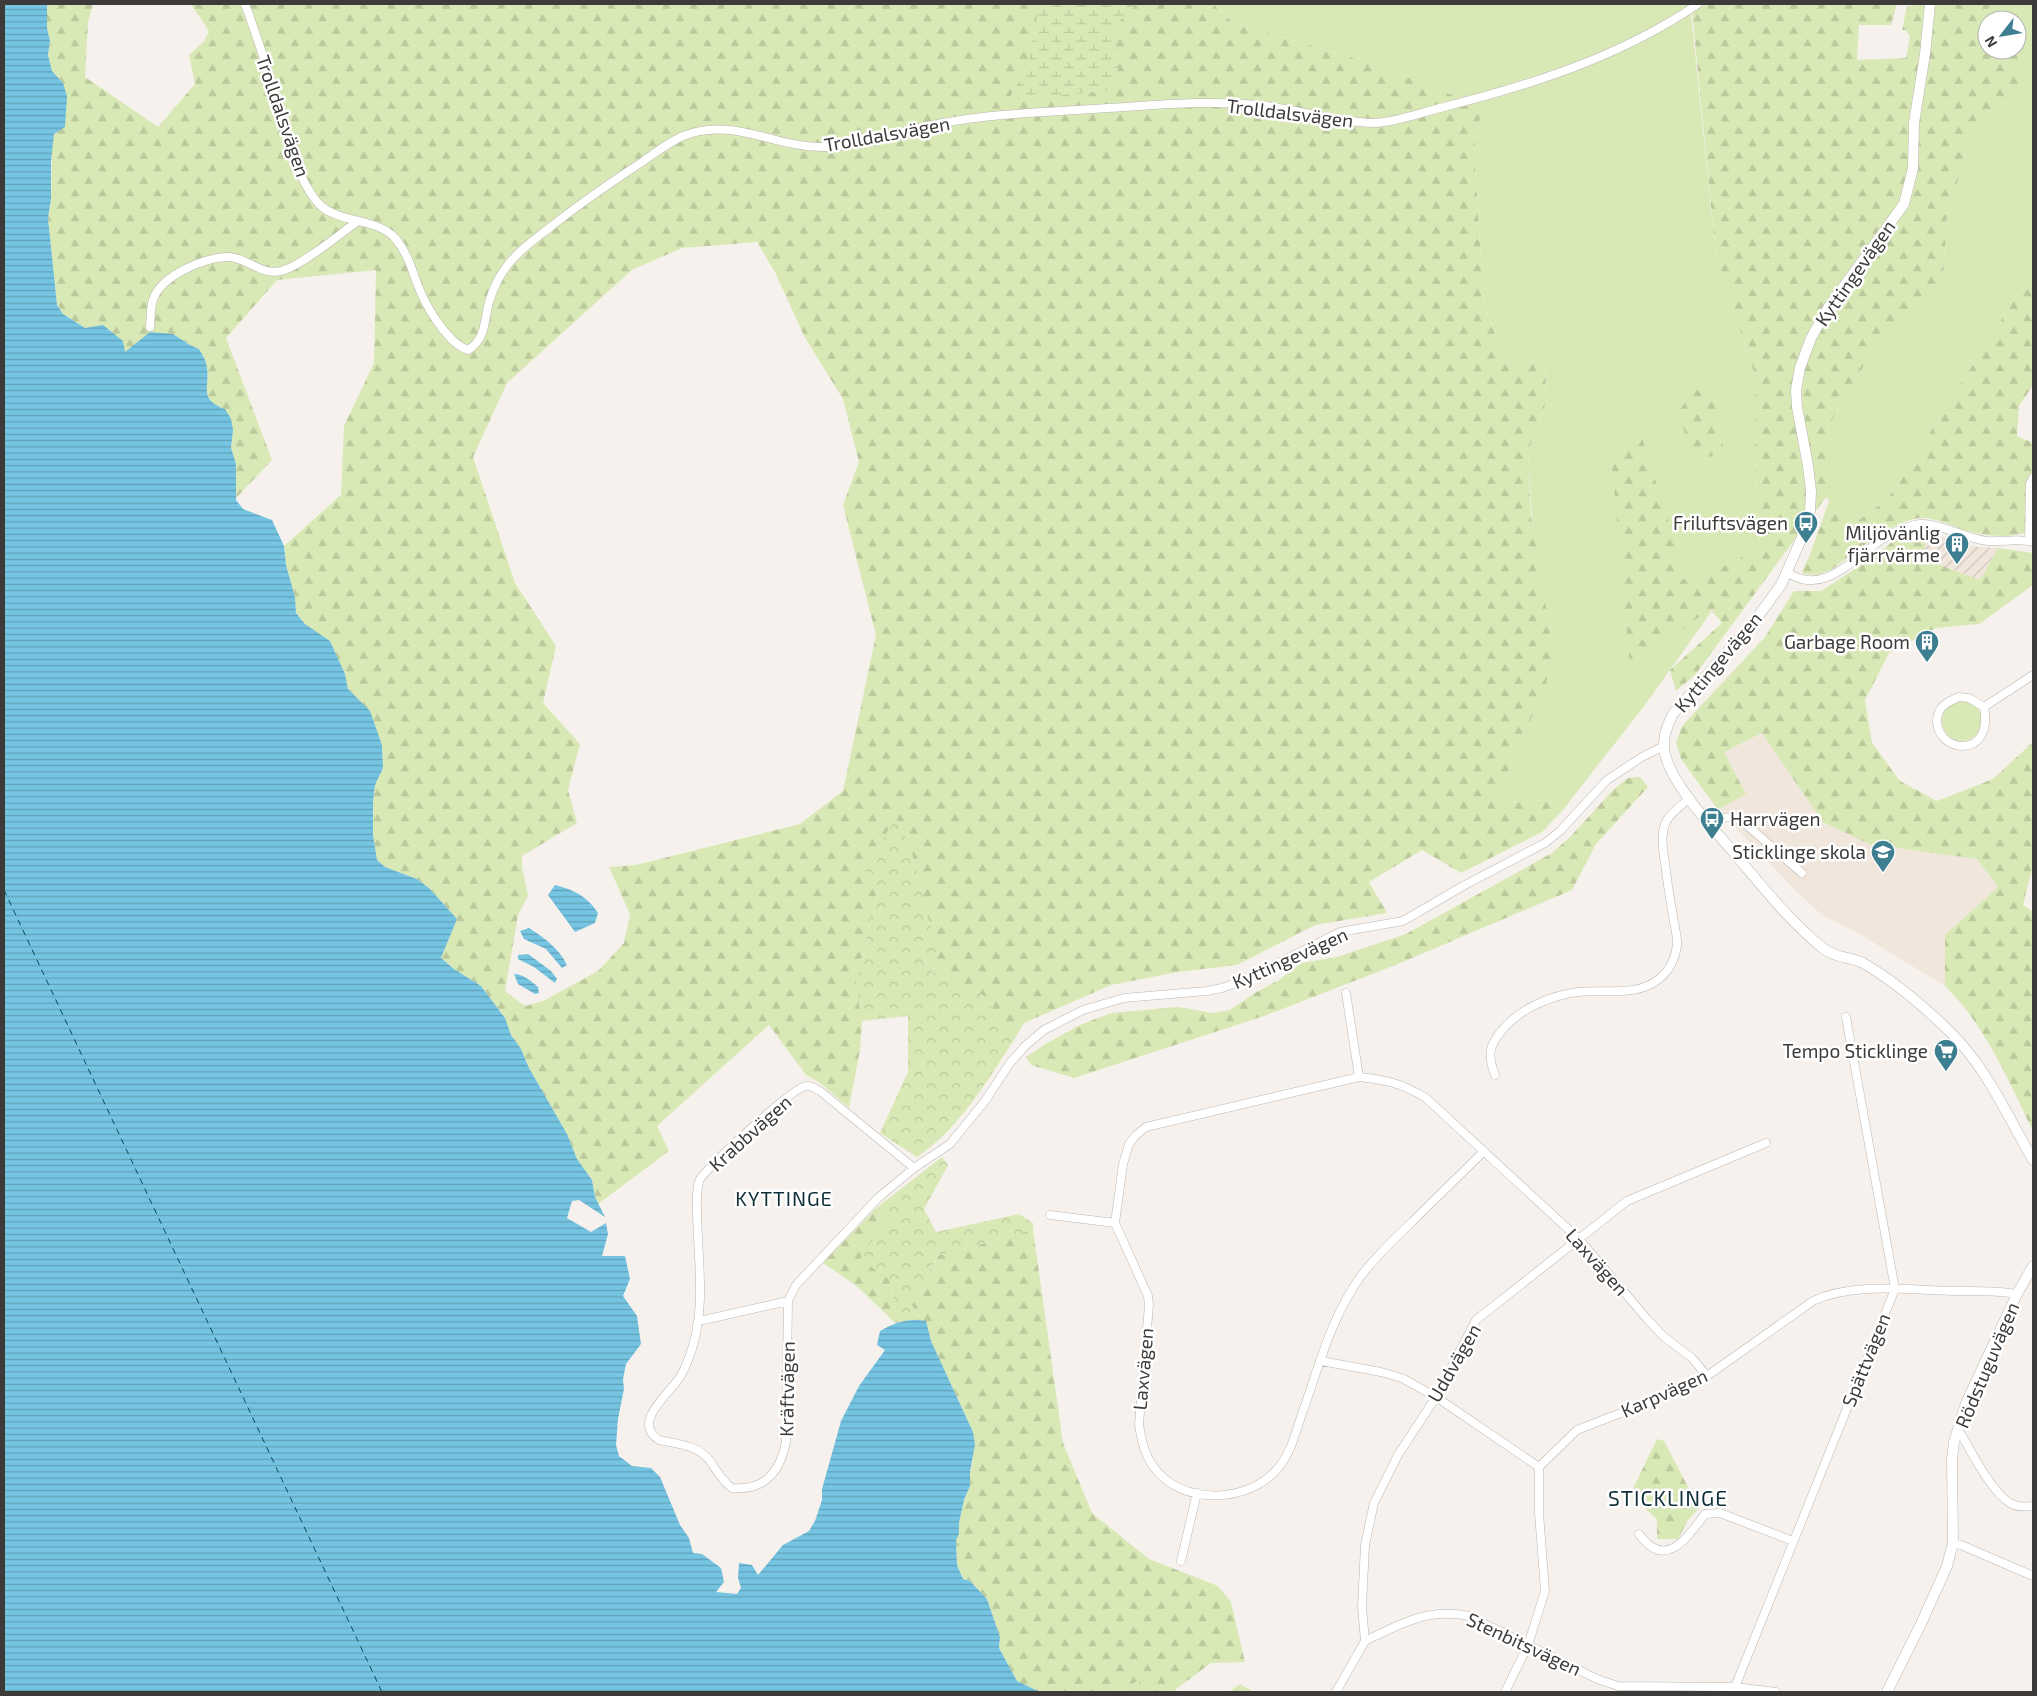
<svg xmlns="http://www.w3.org/2000/svg" width="2037" height="1696" font-family="'Exo 2',sans-serif">
<defs>
<pattern id="industrial-furrows" width="10" height="10" patternUnits="userSpaceOnUse" patternTransform="scale(1.25)"><rect width="10" height="10" fill="#f1e6db"/><path d="M-1 1l2-2M0 10L10 0M9 11l2-2" fill="none" stroke="#d0c6bd"/></pattern>
<pattern id="forest-firs" width="22" height="20" patternUnits="userSpaceOnUse" patternTransform="scale(1.25)"><rect width="22" height="20" fill="#d9e9b5"/><path d="M5 1l3.5 6h-7zM16 11l3.5 6h-7z" fill="#bbc99c"/></pattern>
<pattern id="wetland-marsh" width="20" height="14" patternUnits="userSpaceOnUse" patternTransform="scale(1.25)"><rect width="20" height="14" fill="#d9e9b5"/><path d="M1 5h8M5 5V1M11 12h8M15 12V8" fill="none" stroke="#bbc99c"/></pattern>
<pattern id="park-crowns" width="20" height="18" patternUnits="userSpaceOnUse" patternTransform="scale(1.25)"><rect width="20" height="18" fill="#d9e9b5"/><path d="M2 6a3 3 0 1 1 6 0M12 15a3 3 0 1 1 6 0" fill="none" stroke="#bbc99c"/></pattern>
<pattern id="water-rules" width="6" height="5" patternUnits="userSpaceOnUse" patternTransform="scale(1.25)"><rect width="6" height="5" fill="#75c4e2"/><path d="M0 2.5h6" fill="none" stroke="#61a0b8"/></pattern>
</defs>
<rect width="100%" height="100%" fill="#f6f1ec"/>
<path fill="#f1e6db" d="M 1762,733 L 1823,822 L 1869,844 L 1977,859 L 1998,887 L 1945,935 L 1945,986 L 1858,933 L 1823,916 L 1798,893 L 1718,810 L 1746,794 L 1724,752 Z"/>
<path fill="url(#industrial-furrows)" d="M 1928,533 L 1978,547 L 1998,548 L 1980,580 L 1922,558 Z"/>
<path fill="#d9e9b5" d="M 1213,4 L 1690,4 L 1716,257 L 1755,375 L 1755,462 L 1760,543 L 1645,705 L 1562,811 L 1547,800 L 1497,804 L 1524,730 L 1543,699 L 1528,452 L 1545,405 L 1546,358 L 1508,365 L 1484,307 L 1474,151 L 1482,107 L 1383,67 L 1232,22 Z
M 1991,4 L 2033,4 L 2033,270 L 1887,500 L 1853,524 L 1826,497 L 1826,431 L 1874,348 L 1913,318 L 1943,278 L 1947,215 L 1969,143 L 2023,83 L 2019,57 L 2014,50 L 2017,50 L 2017,20 L 1994,20 L 1988,10 Z
M1942 721a20 20 0 1 1 40 0a20 20 0 1 1-40 0Z"/>
<path fill="url(#forest-firs)" fill-rule="evenodd" d="M 47,4 L 93,4 L 88,22 L 85,77 L 158,127 L 195,84 L 189,55 L 204,41 L 209,31 L 191,4 L 1213,4 L 1232,22 L 1383,67 L 1482,107 L 1474,151 L 1484,307 L 1508,365 L 1546,358 L 1545,405 L 1528,452 L 1531,516 L 1553,649 L 1543,699 L 1524,730 L 1497,804 L 1547,800 L 1562,811 L 1542,832 L 1461,873 L 1422,850 L 1369,882 L 1387,913 L 1315,925 L 1237,965 L 1178,972 L 1111,985 L 1024,1023 L 1014,1040 L 983,995 L 931,971 L 923,955 L 937,954 L 910,846 L 896,818 L 878,887 L 856,983 L 862,1021 L 860,1050 L 849,1108 L 819,1082 L 806,1075 L 769,1025 L 657,1126 L 669,1151 L 598,1204 L 595,1197 L 592,1180 L 577,1159 L 567,1134 L 529,1068 L 521,1049 L 511,1035 L 505,1018 L 481,986 L 454,969 L 441,958 L 457,919 L 429,888 L 417,879 L 385,867 L 377,860 L 373,835 L 373,802 L 375,785 L 383,768 L 382,745 L 376,729 L 358,701 L 348,689 L 345,674 L 330,642 L 305,624 L 296,613 L 295,597 L 286,565 L 284,546 L 341,495 L 344,426 L 374,363 L 376,270 L 277,280 L 226,338 L 272,460 L 236,498 L 236,464 L 231,448 L 233,430 L 225,409 C 196,398 212,386 206,363 C 205,358 201,353 199,349 L 190,345 L 173,334 L 124,353 L 123,341 L 103,326 L 85,328 L 63,314 L 57,304 L 48,218 L 51,199 L 52,145 L 63,83 L 52,71 L 48,55 L 50,41 L 47,28 ZM 757,242 L 776,274 L 804,336 L 843,399 L 859,462 L 843,505 L 876,635 L 843,791 L 800,824 L 636,865 L 609,867 L 630,914 L 624,943 L 598,971 L 543,1001 L 525,1006 L 505,991 L 518,915 L 528,896 L 522,867 L 522,856 L 577,823 L 568,790 L 580,744 L 543,703 L 556,646 L 515,583 L 473,457 L 507,383 L 632,270 L 682,248 Z
M 1703,4 L 1897,4 L 1891,25 L 1859,25 L 1857,60 L 1906,58 L 1910,36 L 1906,30 L 1902,30 L 1907,6 L 1913,6 L 1913,4 L 1991,4 L 1988,10 L 1994,20 L 1987,20 L 1987,50 L 2014,50 L 2019,57 L 2023,83 L 1969,143 L 1947,215 L 1943,278 L 1913,318 L 1874,348 L 1826,431 L 1826,497 L 1695,675 L 1676,691 L 1670,670 L 1722,623 L 1710,609 L 1630,667 L 1611,453 L 1641,435 L 1683,568 L 1675,582 L 1734,563 L 1760,543 L 1755,462 L 1755,375 L 1716,257 L 1692,11 Z
M 2033,270 L 2033,385 L 2019,406 L 2017,436 L 2033,443 L 2033,472 L 2029,478 L 2025,490 L 2026,527 L 2024,533 C 2008,538 1984,536 1967,531 C 1952,526 1936,517 1919,518 C 1892,521 1853,554 1831,570 L 1818,575 L 1803,574 L 1802,571 L 1809,557 L 1830,499 L 1853,524 L 1887,500 Z
M 1706,387 L 1720,416 L 1723,448 L 1710,457 C 1686,449 1684,433 1680,410 L 1692,392 Z
M 1916,530 L 1928,533 L 1922,558 L 1980,580 L 1998,548 L 2033,553 L 2033,585 L 1979,624 L 1936,628 L 1889,653 L 1865,700 L 1872,743 L 1900,781 L 1937,801 L 1993,779 L 2033,742 L 2033,865 L 2023,905 L 2033,912 L 2033,1131 C 2008,1080 1986,1026 1945,986 L 1945,935 L 1998,887 L 1977,859 L 1869,844 L 1823,822 L 1762,733 L 1724,752 L 1746,794 L 1718,810 L 1681,759 L 1676,743 L 1682,726 L 1765,637 L 1794,591 L 1821,591 L 1875,556 L 1898,537 Z
M 1640,777 L 1648,787 L 1596,844 L 1572,890 L 1393,966 L 1264,1016 L 1074,1078 L 1031,1065 L 1026,1057 L 1047,1043 L 1080,1025 L 1111,1013 L 1178,1007 L 1212,1013 L 1230,1010 L 1253,994 L 1279,980 L 1301,963 L 1337,957 L 1406,934 L 1552,853 L 1570,837 L 1612,791 L 1628,778 Z
M 876,1208 L 888,1217 L 890,1280 L 896,1314 L 895,1323 L 857,1286 L 823,1263 Z
M 1033,1230 L 1063,1443 L 1092,1513 L 1149,1559 L 1218,1586 L 1231,1602 L 1245,1662 L 1211,1663 L 1172,1692 L 1167,1692 L 1139,1681 L 1113,1692 L 1039,1692 L 1017,1681 L 999,1648 L 1000,1637 L 987,1599 L 970,1581 L 963,1579 L 957,1565 L 956,1539 L 959,1534 L 959,1523 L 964,1500 L 970,1486 L 970,1472 L 973,1462 L 973,1432 L 931,1341 L 926,1322 L 920,1320 L 912,1305 L 937,1256 Z
M 1657,1439 L 1664,1441 L 1699,1508 L 1688,1520 L 1678,1539 L 1657,1539 L 1657,1519 L 1630,1495 Z
M 1240,1684 L 1254,1692 L 1229,1692 Z"/>
<path fill="url(#wetland-marsh)" d="M 1039,4 L 1137,4 L 1111,30 L 1119,67 L 1107,91 L 1008,100 L 1028,66 Z"/>
<path fill="url(#park-crowns)" d="M 896,818 L 910,846 L 938,955 L 923,956 L 931,971 L 983,995 L 1014,1040 C 986,1082 960,1128 917,1157 L 880,1133 L 908,1072 L 908,1016 L 862,1021 L 856,983 L 878,887 L 864,869 Z
M 942,1157 L 948,1165 L 924,1209 L 936,1232 L 1019,1214 L 1033,1223 L 1033,1230 L 937,1256 L 912,1305 L 920,1320 L 910,1320 L 895,1323 L 896,1314 L 890,1280 L 860,1259 L 888,1217 L 876,1208 Z
M 1139,1681 L 1167,1692 L 1113,1692 Z"/>
<path fill="url(#water-rules)" d="M 4,4 L 47,4 L 47,28 L 50,41 L 48,55 L 52,71 L 63,83 L 67,96 L 65,127 L 54,134 L 51,162 L 51,199 L 48,218 L 57,305 L 63,314 L 85,328 L 103,325 L 123,341 L 125,352 L 150,332 L 173,334 L 190,345 L 199,349 C 201,353 205,358 206,363 C 212,386 196,398 225,409 L 231,419 L 233,430 L 231,448 L 236,464 L 236,500 L 243,509 L 272,520 L 284,546 L 286,565 L 295,597 L 296,613 L 305,624 L 330,641 L 345,674 L 348,689 L 370,711 L 382,745 L 383,768 L 375,785 L 373,802 L 373,835 L 377,860 L 385,867 L 417,879 L 429,888 L 457,919 L 441,958 L 454,969 L 481,986 L 505,1018 L 511,1035 L 521,1049 L 529,1068 L 567,1134 L 577,1159 L 592,1180 L 595,1197 L 605,1217 L 579,1200 L 572,1201 L 567,1218 L 591,1232 L 606,1223 L 608,1234 L 602,1256 L 625,1256 L 630,1279 L 623,1296 L 637,1316 L 641,1344 L 626,1364 L 623,1379 L 624,1389 L 618,1419 L 616,1445 L 619,1456 L 632,1466 L 651,1468 L 660,1477 L 680,1525 L 689,1538 L 693,1553 L 702,1554 L 721,1568 L 724,1582 L 716,1592 L 737,1594 L 741,1588 L 738,1578 L 739,1563 L 752,1565 L 758,1575 L 783,1545 L 809,1531 L 815,1521 L 822,1500 L 822,1489 L 841,1421 L 859,1386 L 885,1350 L 877,1345 L 880,1331 C 896,1322 908,1318 926,1321 L 931,1341 L 973,1432 L 975,1445 L 970,1472 L 970,1486 L 964,1500 L 959,1523 L 959,1534 L 956,1540 L 957,1565 L 963,1579 L 970,1581 L 987,1599 L 1000,1637 L 999,1648 L 1017,1681 L 1040,1692 L 4,1692 Z
M 555,885 C 574,890 587,896 598,913 L 595,923 L 575,932 L 548,895 Z
M 529,928 C 544,938 559,948 567,965 L 562,968 L 546,949 L 524,939 L 520,931 Z
M 528,954 L 551,971 L 557,979 L 555,983 L 534,967 L 518,959 L 518,955 Z
M 514,974 C 523,974 531,981 538,987 L 539,993 L 535,994 L 518,984 Z"/>
<g fill="none" stroke-linecap="round" stroke-linejoin="round">
<path stroke="#044b60" stroke-width="1" stroke-dasharray="6 5" stroke-linecap="butt" d="M 4,890 L 382,1692"/>
<defs>
<path id="minor" d="M 245,4 C 253,25 260,47 267,68 C 278,103 294,180 320,205 C 339,223 377,218 395,238 C 409,254 413,275 421,293 C 429,311 449,344 468,350 C 486,339 484,321 489,302 C 493,289 499,276 507,266 C 518,251 534,240 548,229 C 578,205 610,183 642,162 C 655,153 669,142 683,136 C 732,116 775,148 824,147 C 862,146 900,131 938,124 C 993,113 1052,112 1108,108 C 1158,105 1209,100 1258,105 C 1297,109 1334,122 1373,123 C 1393,123 1420,113 1440,108 C 1531,85 1620,57 1698,4
M 150,327 C 151,318 150,308 153,300 C 160,276 206,256 230,257 C 247,258 262,276 281,271 C 301,266 340,234 358,221
M 2029,541 L 2030,484 L 2033,478
M 1787,572 C 1829,602 1864,542 1900,530 C 1907,527 1918,523 1925,524 C 1947,526 1966,539 1988,541 C 2003,542 2019,538 2033,542
M 1959,697 L 1969,698 L 1984,707 C 1994,760 1937,753 1937,721 C 1937,707 1947,702 1959,697 Z
M 1984,707 L 2033,675
M 1709,824 C 1721,818 1729,814 1742,821 L 1802,873
M 1346,993 L 1359,1077
M 1495,1075 C 1487,1054 1489,1045 1504,1028 C 1521,1008 1553,995 1578,992 C 1605,989 1637,997 1659,979 C 1669,971 1675,959 1677,946 C 1678,936 1674,926 1673,916 C 1670,899 1667,881 1665,863 C 1663,850 1660,835 1666,822 C 1671,812 1682,805 1690,798
M 1483,1152 C 1460,1175 1436,1198 1413,1221 C 1395,1238 1376,1256 1361,1276 C 1332,1315 1319,1366 1303,1411 C 1296,1430 1292,1451 1279,1467 C 1251,1503 1181,1507 1153,1466 C 1144,1454 1141,1439 1139,1424 L 1149,1305 L 1148,1296 L 1115,1223 L 1123,1164 L 1129,1144 L 1136,1135 L 1146,1127 L 1359,1077 C 1387,1080 1401,1083 1426,1098 L 1580,1240 L 1647,1319 L 1663,1336 L 1692,1358 L 1707,1376
M 914,1168 L 820,1091 C 816,1089 811,1085 806,1086 C 792,1088 711,1164 700,1179 C 698,1183 698,1189 697,1194 C 695,1250 710,1306 688,1360 C 686,1366 683,1372 680,1377 C 670,1393 631,1422 659,1440 C 677,1444 698,1445 710,1461 C 717,1471 722,1481 732,1488 C 765,1491 780,1472 786,1442 L 788,1301 L 796,1285 L 878,1198 L 914,1168 L 950,1144 L 985,1101 L 1010,1063 L 1025,1046 L 1044,1030 L 1083,1010 L 1124,998 L 1207,991 L 1222,988 L 1246,979 L 1340,932 L 1403,921 L 1463,886 L 1545,843 L 1560,831 L 1607,780 L 1642,757 L 1664,746
M 1050,1215 L 1115,1223
M 699,1321 L 788,1301
M 1321,1361 L 1381,1372 L 1402,1378 L 1436,1397 L 1539,1467
M 1958,1429 C 1970,1449 1991,1492 2010,1503 C 2017,1507 2026,1507 2033,1506
M 1639,1534 C 1665,1571 1687,1538 1705,1514 L 1720,1513 L 1793,1541
M 1953,1543 L 1961,1545 L 2033,1576
M 1181,1561 L 1197,1493
M 1365,1641 C 1402,1623 1427,1608 1469,1616 L 1597,1679 L 1618,1686 L 1735,1687 L 1776,1692
M 1735,1687 L 1895,1289 L 1846,1017
M 1336,1692 L 1365,1641 L 1362,1607 L 1365,1545 L 1374,1503 L 1398,1455 L 1436,1397 L 1476,1320 L 1627,1201 L 1766,1143
M 1505,1692 L 1528,1645 L 1545,1591 L 1539,1513 L 1539,1467 L 1577,1430 L 1662,1397 L 1707,1376 L 1813,1301 C 1853,1282 1908,1290 1952,1291 C 1973,1291 1996,1290 2017,1294"/>
<path id="tertiary" d="M 1930,4 L 1925,54 L 1914,123 L 1913,168 L 1904,204 L 1828,308 L 1811,338 L 1800,368 L 1796,390 L 1797,407 L 1808,466 L 1811,491 L 1810,511 L 1802,537 L 1781,585 L 1756,619 L 1673,714 C 1666,728 1662,739 1665,754 C 1672,785 1713,828 1734,853 C 1762,886 1790,922 1824,949 C 1835,958 1851,957 1863,963 C 1891,979 1923,1006 1946,1028 C 1985,1064 2007,1115 2033,1160
M 1887,1692 L 1921,1624 L 1947,1566 L 1953,1543 L 1952,1459 L 1954,1442 L 1966,1403 L 2017,1294 L 2033,1266"/>
</defs>
<use href="#minor" stroke="#bbb6b1" stroke-width="9"/>
<use href="#tertiary" stroke="#bbb6b1" stroke-width="11"/>
<use href="#minor" stroke="#fff" stroke-width="8"/>
<use href="#tertiary" stroke="#fff" stroke-width="10"/>
</g>
<defs>
<symbol id="bus-pin" viewBox="-11 -11 22 30"><path d="M0 17L-7.5 6A9.5 9.5 0 1 1 7.5 6Z" fill="#3d7f90" stroke="#fff"/><path d="M-5-6H5V4H4V6H2V4H-2V6H-4V4H-5ZM-3.5-4V0h7V-4ZM-3.5 1.2v1.5H-2V1.2ZM2 1.2v1.5H3.5V1.2Z" fill="#fff"/></symbol>
<symbol id="building-pin" viewBox="-11 -11 22 30"><path d="M0 17L-7.5 6A9.5 9.5 0 1 1 7.5 6Z" fill="#3d7f90" stroke="#fff"/><path d="M-4-6H4V6H1V3H-1V6H-4ZM-2.5-4.3h1.7v1.8h-1.7ZM.8-4.3h1.7v1.8H.8ZM-2.5-1h1.7V.8h-1.7ZM.8-1h1.7V.8H.8Z" fill="#fff"/></symbol>
<symbol id="school-pin" viewBox="-11 -11 22 30"><path d="M0 17L-7.5 6A9.5 9.5 0 1 1 7.5 6Z" fill="#3d7f90" stroke="#fff"/><path d="M0-5L7-2L0 1L-7-2ZM-4 1L0 2.5L4 1V4Q0 6-4 4Z" fill="#fff"/></symbol>
<symbol id="supermarket-pin" viewBox="-11 -11 22 30"><path d="M0 17L-7.5 6A9.5 9.5 0 1 1 7.5 6Z" fill="#3d7f90" stroke="#fff"/><path d="M-6-5.5h2.5l.6 2H6L4.5 2H-2.5L-4.4-4H-6ZM-1.5 3.2a1.3 1.3 0 1 0 .1 0ZM3 3.2a1.3 1.3 0 1 0 .1 0Z" fill="#fff"/></symbol>
</defs>
<g fill-rule="evenodd">
<use href="#bus-pin" x="1792" y="509" width="28" height="38"/>
<use href="#building-pin" x="1943" y="530" width="28" height="38"/>
<use href="#building-pin" x="1913" y="628" width="28" height="38"/>
<use href="#bus-pin" x="1698" y="805" width="28" height="38"/>
<use href="#school-pin" x="1869" y="838" width="28" height="38"/>
<use href="#supermarket-pin" x="1932" y="1037" width="28" height="38"/>
</g>
<g text-anchor="middle" stroke-width="5" stroke-linejoin="round" paint-order="stroke">
<g font-size="19" fill="#3d3b39" stroke="#fff">
<text transform="translate(1290 113) rotate(7)" y="7">Trolldalsvägen</text>
<text transform="translate(283 116) rotate(71)" y="7">Trolldalsvägen</text>
<text transform="translate(887 134) rotate(-10)" y="7">Trolldalsvägen</text>
<text transform="translate(1855 273) rotate(-55)" y="7">Kyttingevägen</text>
<text transform="translate(1718 662) rotate(-50)" y="7">Kyttingevägen</text>
<text transform="translate(1290 958) rotate(-24)" y="7">Kyttingevägen</text>
<text transform="translate(750 1133) rotate(-42)" y="7">Krabbvägen</text>
<text transform="translate(1597 1262) rotate(48)" y="7">Laxvägen</text>
<text transform="translate(1866 1360) rotate(-68)" y="7">Spättvägen</text>
<text transform="translate(1454 1363) rotate(-60)" y="7">Uddvägen</text>
<text transform="translate(1987 1365) rotate(-67)" y="7">Rödstuguvägen</text>
<text transform="translate(1143 1369) rotate(-85)" y="7">Laxvägen</text>
<text transform="translate(787 1389) rotate(-89)" y="7">Kräftvägen</text>
<text transform="translate(1664 1393) rotate(-24)" y="7">Karpvägen</text>
<text transform="translate(1524 1644) rotate(25)" y="7">Stenbitsvägen</text>
</g>
<g font-size="19" fill="#3d3b39" stroke="#fff" text-anchor="end">
<text x="1788" y="530">Friluftsvägen</text>
<text x="1940" y="540">Miljövänlig<tspan x="1940" dy="22">fjärrvärme</tspan></text>
<text x="1910" y="649">Garbage Room</text>
<text x="1730" y="826" text-anchor="start">Harrvägen</text>
<text x="1866" y="859">Sticklinge skola</text>
<text x="1928" y="1058">Tempo Sticklinge</text>
</g>
<g font-size="20" letter-spacing="1" fill="#103039" stroke="#fff">
<text x="784" y="1206">KYTTINGE</text>
</g>
<g font-size="21" letter-spacing="1" fill="#103039" stroke="#fff">
<text x="1668" y="1506">STICKLINGE</text>
</g>
</g>
<rect width="2037" height="1696" fill="none" stroke="#3d3b39" stroke-width="10"/>
<g transform="translate(2002 35) rotate(239)"><circle r="24" fill="#ffffff" stroke="#b1b1b0"/>
<path d="M0-4L9 19L0 12L-9 19Z" fill="#3d7f90"/>
<text y="-8" font-size="14" font-weight="bold" text-anchor="middle" fill="#3d3b39">N</text>
</g>
</svg>
